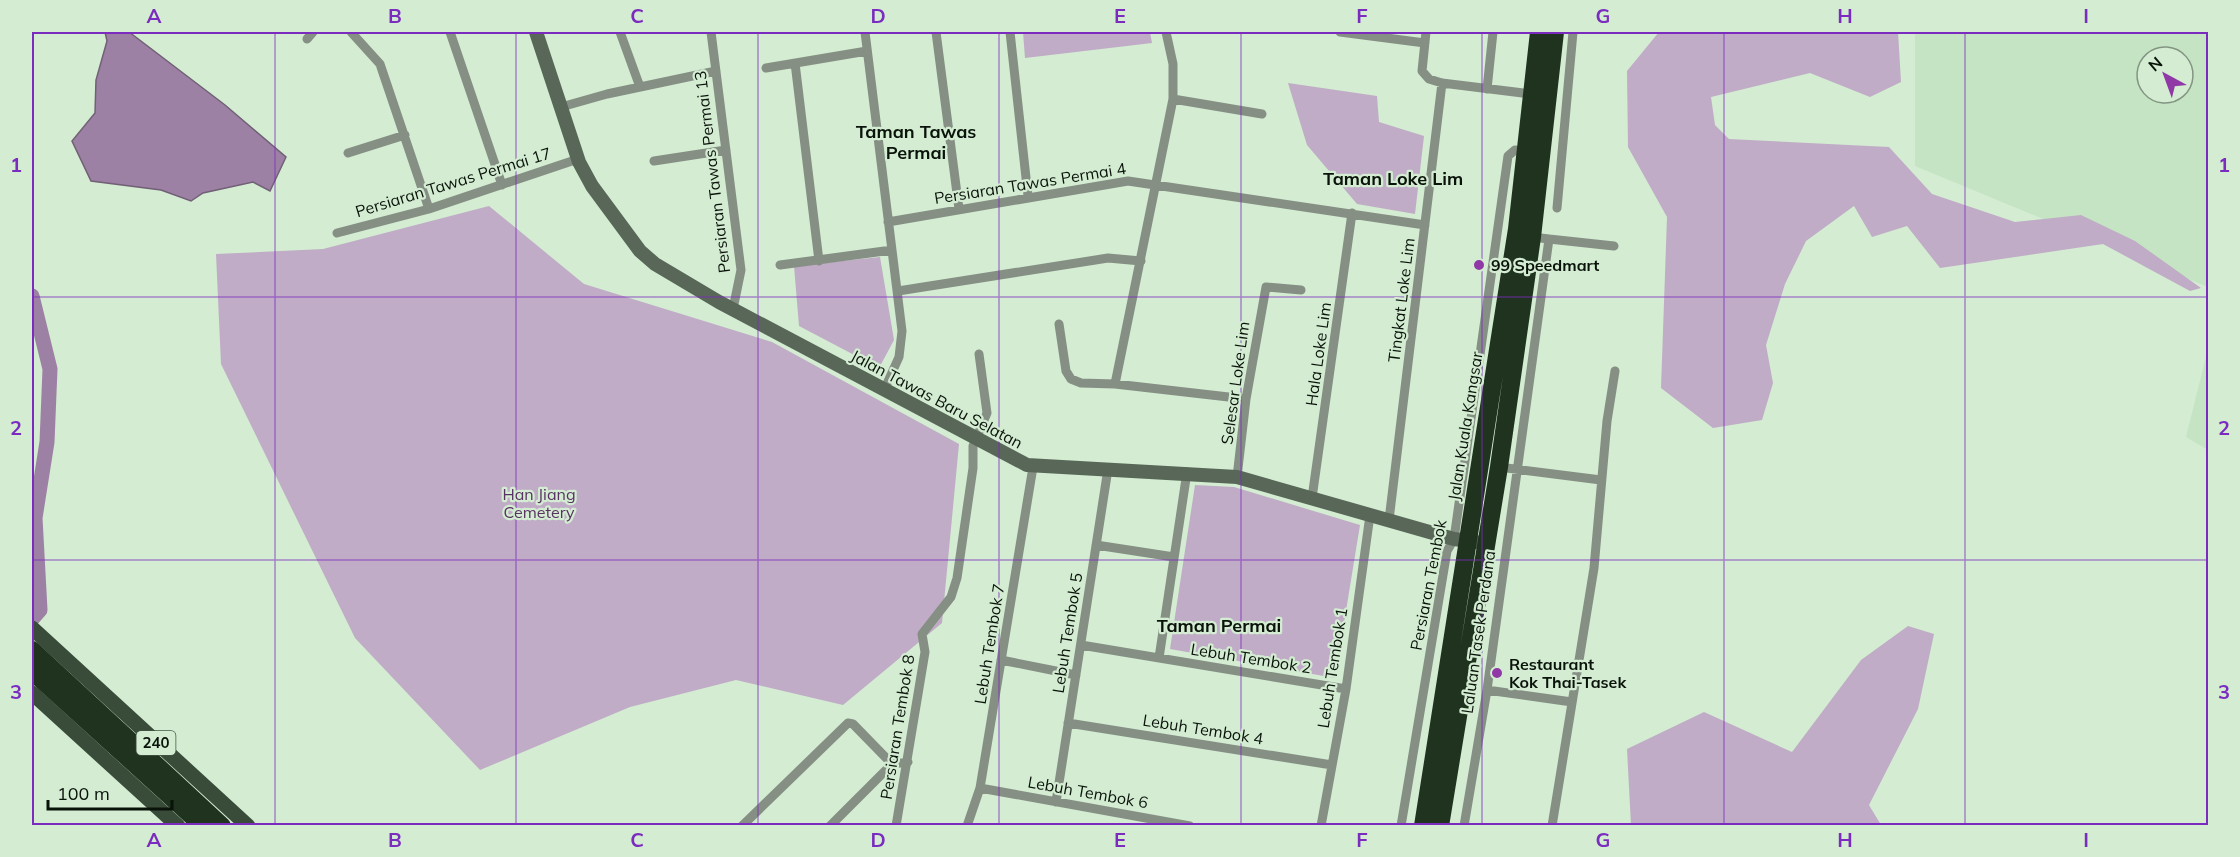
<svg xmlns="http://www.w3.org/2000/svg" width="2240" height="857" font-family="Mulish,sans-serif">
<rect width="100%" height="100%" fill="#d3ecd2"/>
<path fill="#c5e4c4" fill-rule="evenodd" d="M 1915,32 L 2208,32 L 2208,287 L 1915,166 ZM 2147,57 L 2183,57 L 2183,93 L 2147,93 Z
M 2208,349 L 2208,450 L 2186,437 Z"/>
<path fill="#c0acc6" d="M 1023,32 L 1150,32 L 1152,43 L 1025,58 Z
M 1659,32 L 1898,32 L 1901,82 L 1870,97 L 1810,73 L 1711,97 L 1715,125 L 1729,139 L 1889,147 L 1932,194 L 2015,222 L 2081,215 L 2135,241 L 2201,288 L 2190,291 L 2103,244 L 1940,268 L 1907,226 L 1872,237 L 1854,206 L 1806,241 L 1785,284 L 1766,345 L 1773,383 L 1762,420 L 1713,428 L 1661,388 L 1667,217 L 1628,147 L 1627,71 Z
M 1288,83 L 1377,96 L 1379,122 L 1424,136 L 1415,214 L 1357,204 L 1307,145 Z
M 489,206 L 584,284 L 772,342 L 959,444 L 942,623 L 843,705 L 736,680 L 630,707 L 480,770 L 355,638 L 221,364 L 216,254 L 323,249 Z
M 880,257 L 894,340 L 879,368 L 799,326 L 794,266 Z
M 1195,485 L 1234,487 L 1360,525 L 1335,678 L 1170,649 Z
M 1908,626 L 1934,634 L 1918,709 L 1869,805 L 1881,825 L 1631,825 L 1627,749 L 1704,712 L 1792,752 L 1861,660 Z"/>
<path fill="#9d81a4" stroke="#716076" stroke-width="1.5" d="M 105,32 L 129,32 L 225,105 L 286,157 L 270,191 L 253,182 L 203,193 L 191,201 L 161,190 L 91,181 L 72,141 L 95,113 L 96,80 L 107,41 Z"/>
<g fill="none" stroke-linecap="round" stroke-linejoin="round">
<path stroke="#9d81a4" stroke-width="15" d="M 32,296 L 50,369 L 47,442 L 35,518 L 40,610 L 32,619"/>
<path stroke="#858f84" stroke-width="9" d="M 351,32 L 380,64 L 429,209
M 450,32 L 502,185
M 620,32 L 640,87
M 711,32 L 741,270 L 733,309
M 865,32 L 902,331 L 899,357 L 885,388
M 936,32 L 959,209
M 1010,32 L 1028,196
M 1340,32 L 1425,43
M 1426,32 L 1422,71 L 1429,79 L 1442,83 L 1531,94
M 307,39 L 313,32
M 795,63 L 819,261
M 766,68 L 867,51
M 1487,89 L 1493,32
M 1173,99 L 1262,114
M 561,107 L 607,94 L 716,71
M 348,153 L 405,135
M 654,161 L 726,150
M 1557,208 L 1573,32
M 888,222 L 1128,181 L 1425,225
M 337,233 L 429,209 L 578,159
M 1549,239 L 1614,246
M 780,265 L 892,250
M 898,291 L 1108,258 L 1141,261
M 1059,324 L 1066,371 L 1071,379 L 1081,383 L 1115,384 L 1246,399
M 1115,384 L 1173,99 L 1173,64 L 1166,32
M 1499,467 L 1601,480
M 1237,477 L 1246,399 L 1266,287 L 1301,290
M 1312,498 L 1352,213
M 1389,520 L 1442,83
M 1096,545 L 1174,557
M 1081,645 L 1346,689
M 1159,658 L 1187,472
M 1001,660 L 1076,675
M 1487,690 L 1572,702
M 1068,723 L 1332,765
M 980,788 L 1190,826
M 1056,802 L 1108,469
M 742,826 L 848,723 L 853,724 L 892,764
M 830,826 L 892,764 L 908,762
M 896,826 L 925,652 L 922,634 L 951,597 L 957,578 L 973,468 L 973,446 L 987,413 L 979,354
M 967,826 L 980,788 L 1033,467
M 1321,826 L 1346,689 L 1370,515
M 1401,826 L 1447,551 L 1454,539 L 1508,156 L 1515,150 L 1526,151
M 1464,826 L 1487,690 L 1549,239 L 1532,237
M 1552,826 L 1594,568 L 1607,421 L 1615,371"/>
<path stroke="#586758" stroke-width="14" d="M 536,32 L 579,162 L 592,186 L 640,251 L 655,264 L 719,302 L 1027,465 L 1237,477 L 1454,539 L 1476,542"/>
<path stroke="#394b39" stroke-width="15" d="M 32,628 L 248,826
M 32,693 L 178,826"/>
<path stroke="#1f331f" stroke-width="18" d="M 32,650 L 222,826
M 32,671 L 203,826
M 1423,826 L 1517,229 L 1539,32
M 1440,826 L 1499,467 L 1532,237 L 1555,32"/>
</g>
<path fill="none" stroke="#7b2cbf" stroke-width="1.5" stroke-opacity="0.55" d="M 275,32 L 275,826M 516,32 L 516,826M 758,32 L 758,826M 999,32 L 999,826M 1241,32 L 1241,826M 1482,32 L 1482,826M 1724,32 L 1724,826M 1965,32 L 1965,826M 32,297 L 2208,297M 32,560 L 2208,560"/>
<g fill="#9039a6" stroke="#d3ecd2" stroke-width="2">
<circle cx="1479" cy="265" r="6"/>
<circle cx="1497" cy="673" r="6"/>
</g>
<g text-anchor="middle" stroke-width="4.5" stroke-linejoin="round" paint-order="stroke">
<rect fill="#d3ecd2" stroke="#465446" stroke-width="1.5" x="136.5" y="731" width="39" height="24" rx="4.5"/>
<g font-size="15" font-weight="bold" fill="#0a130a">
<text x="156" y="748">240</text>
</g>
<g font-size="16" fill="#0a130a" stroke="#d3ecd2">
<text transform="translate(712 172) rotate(-97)" y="6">Persiaran Tawas Permai 13</text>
<text transform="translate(453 182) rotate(-17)" y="6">Persiaran Tawas Permai 17</text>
<text transform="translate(1030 183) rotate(-9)" y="6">Persiaran Tawas Permai 4</text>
<text transform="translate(1401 300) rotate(-83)" y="6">Tingkat Loke Lim</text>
<text transform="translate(1318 354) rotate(-82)" y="6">Hala Loke Lim</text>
<text transform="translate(1235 383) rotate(-82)" y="6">Selesar Loke Lim</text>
<text transform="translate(937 399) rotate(28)" y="6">Jalan Tawas Baru Selatan</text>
<text transform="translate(1465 426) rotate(-81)" y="6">Jalan Kuala Kangsar</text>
<text transform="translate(1428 585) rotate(-79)" y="6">Persiaran Tembok</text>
<text transform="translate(1478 632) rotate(-82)" y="6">Laluan Tasek Perdana</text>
<text transform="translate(1067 633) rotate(-81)" y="6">Lebuh Tembok 5</text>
<text transform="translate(989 644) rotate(-81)" y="6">Lebuh Tembok 7</text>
<text transform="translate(1251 658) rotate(9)" y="6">Lebuh Tembok 2</text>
<text transform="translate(1332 668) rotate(-81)" y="6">Lebuh Tembok 1</text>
<text transform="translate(897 727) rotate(-81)" y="6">Persiaran Tembok 8</text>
<text transform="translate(1203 729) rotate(9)" y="6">Lebuh Tembok 4</text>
<text transform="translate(1088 792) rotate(10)" y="6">Lebuh Tembok 6</text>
</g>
<g font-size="16" font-weight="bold" fill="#0a130a" stroke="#d3ecd2" text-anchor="start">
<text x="1491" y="271">99 Speedmart</text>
<text x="1509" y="670">Restaurant<tspan x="1509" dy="18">Kok Thai-Tasek</tspan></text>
</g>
<g font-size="16" fill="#583262" stroke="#d3ecd2">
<text x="539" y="500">Han Jiang<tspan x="539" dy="18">Cemetery</tspan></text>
</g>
<g font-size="18" font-weight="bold" fill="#0a130a" stroke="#d3ecd2">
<text x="916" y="138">Taman Tawas<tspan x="916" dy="21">Permai</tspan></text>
<text x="1393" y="185">Taman Loke Lim</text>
<text x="1219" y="632">Taman Permai</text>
</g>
</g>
<rect width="2240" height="857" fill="none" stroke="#d3ecd2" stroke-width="66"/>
<g transform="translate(2165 75) rotate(319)"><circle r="28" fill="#d3ecd2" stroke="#839582" stroke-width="1.5"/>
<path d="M0-4.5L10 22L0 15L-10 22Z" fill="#9039a6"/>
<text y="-9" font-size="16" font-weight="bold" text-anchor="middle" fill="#0a130a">N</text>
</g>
<path d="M48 800v9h124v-9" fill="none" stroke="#0a130a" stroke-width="3"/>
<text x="57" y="800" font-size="18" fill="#0a130a" stroke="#d3ecd2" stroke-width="4.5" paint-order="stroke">100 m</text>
<rect x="33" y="33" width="2174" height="791" fill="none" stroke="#7b2cbf" stroke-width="2"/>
<g font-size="20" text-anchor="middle" font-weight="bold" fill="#7b2cbf">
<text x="154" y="23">A</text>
<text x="395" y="23">B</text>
<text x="637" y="23">C</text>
<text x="878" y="23">D</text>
<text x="1120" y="23">E</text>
<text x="1362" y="23">F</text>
<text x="1603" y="23">G</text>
<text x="1845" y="23">H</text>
<text x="2086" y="23">I</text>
<text x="16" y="172">1</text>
<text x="2224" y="172">1</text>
<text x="16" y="435">2</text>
<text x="2224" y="435">2</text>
<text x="16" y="699">3</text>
<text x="2224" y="699">3</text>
<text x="154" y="847">A</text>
<text x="395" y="847">B</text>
<text x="637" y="847">C</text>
<text x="878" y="847">D</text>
<text x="1120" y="847">E</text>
<text x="1362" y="847">F</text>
<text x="1603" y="847">G</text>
<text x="1845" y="847">H</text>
<text x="2086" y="847">I</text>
</g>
</svg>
